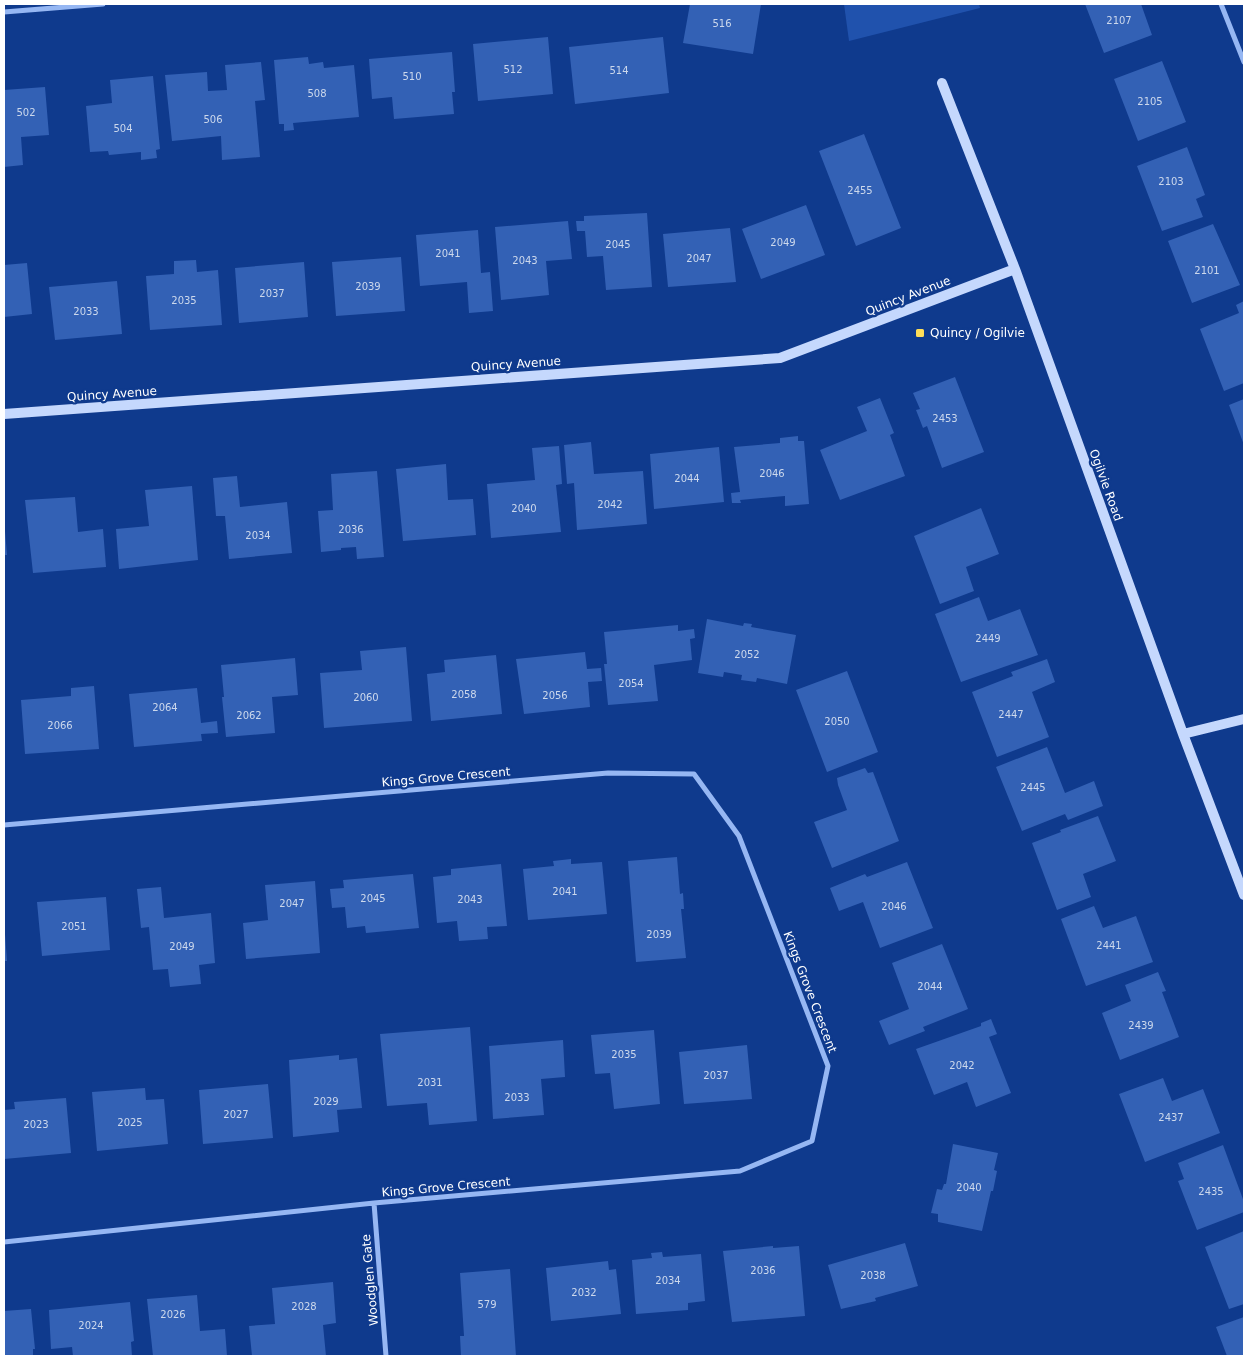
<svg xmlns="http://www.w3.org/2000/svg" width="1248" height="1360" font-family="'DejaVu Sans',sans-serif">
<rect width="100%" height="100%" fill="#0f3a8d"/>
<path fill="#2052ad" d="M 844,4 L 979,4 L 980,8 L 849,41 Z"/>
<path fill="#3361b5" d="M 690,4 L 761,4 L 753,54 L 683,43 Z
M 1085,4 L 1141,4 L 1152,35 L 1104,53 Z
M 548,37 L 553,94 L 478,101 L 473,44 Z
M 663,37 L 669,93 L 575,104 L 569,47 Z
M 452,52 L 455,92 L 452,92 L 454,114 L 394,119 L 392,97 L 372,99 L 369,59 Z
M 308,57 L 309,64 L 323,62 L 324,68 L 354,65 L 359,117 L 293,123 L 294,130 L 284,131 L 284,124 L 279,124 L 274,60 Z
M 1162,61 L 1186,122 L 1138,141 L 1114,79 Z
M 261,62 L 265,100 L 255,101 L 260,157 L 222,160 L 221,136 L 172,141 L 165,75 L 207,72 L 208,91 L 227,90 L 225,65 Z
M 153,76 L 160,149 L 156,150 L 157,158 L 141,160 L 141,152 L 109,155 L 108,151 L 90,152 L 86,106 L 112,103 L 110,80 Z
M 45,87 L 49,135 L 21,137 L 23,165 L 4,167 L 4,90 Z
M 864,134 L 901,228 L 856,246 L 819,151 Z
M 1187,147 L 1205,195 L 1196,199 L 1203,217 L 1162,231 L 1137,166 Z
M 806,205 L 825,255 L 761,279 L 742,229 Z
M 647,213 L 652,287 L 606,290 L 603,256 L 587,257 L 585,231 L 577,231 L 576,221 L 584,221 L 584,216 Z
M 568,221 L 572,259 L 546,261 L 549,295 L 501,300 L 495,227 Z
M 1213,224 L 1240,285 L 1192,303 L 1168,241 Z
M 730,228 L 736,282 L 668,287 L 663,234 Z
M 478,230 L 481,273 L 490,272 L 493,311 L 469,313 L 467,282 L 420,286 L 416,235 Z
M 401,257 L 405,311 L 336,316 L 332,262 Z
M 196,260 L 197,272 L 218,270 L 222,325 L 150,330 L 146,276 L 174,274 L 174,261 Z
M 304,262 L 308,317 L 239,323 L 235,268 Z
M 27,263 L 32,314 L 4,317 L 4,265 Z
M 117,281 L 122,334 L 55,340 L 49,287 Z
M 1244,301 L 1244,383 L 1224,391 L 1200,329 L 1239,313 L 1236,305 Z
M 955,377 L 984,452 L 942,468 L 927,426 L 923,428 L 916,410 L 920,409 L 913,393 Z
M 880,398 L 894,433 L 890,435 L 905,476 L 840,500 L 820,450 L 867,431 L 857,407 Z
M 1244,399 L 1244,445 L 1229,405 Z
M 798,436 L 798,441 L 804,441 L 809,504 L 785,506 L 785,496 L 740,500 L 741,503 L 732,503 L 731,493 L 740,492 L 734,447 L 780,443 L 780,438 Z
M 591,442 L 594,474 L 643,471 L 647,524 L 577,530 L 574,483 L 567,484 L 564,445 Z
M 559,446 L 562,484 L 556,485 L 561,532 L 491,538 L 487,484 L 535,480 L 532,448 Z
M 719,447 L 724,502 L 654,509 L 650,454 Z
M 446,464 L 448,500 L 473,499 L 476,535 L 403,541 L 396,469 Z
M 377,471 L 384,557 L 357,559 L 356,547 L 341,548 L 341,550 L 321,552 L 318,511 L 333,510 L 331,474 Z
M 237,476 L 240,507 L 287,502 L 292,553 L 229,559 L 225,516 L 216,516 L 213,478 Z
M 192,486 L 198,560 L 119,569 L 116,529 L 149,526 L 145,490 Z
M 75,497 L 78,532 L 103,529 L 106,567 L 33,573 L 25,500 Z
M 981,508 L 999,554 L 966,567 L 974,591 L 940,604 L 914,536 Z
M 4,531 L 5,531 L 7,555 L 4,555 Z
M 979,597 L 988,621 L 1020,609 L 1038,655 L 961,682 L 935,614 Z
M 707,619 L 743,626 L 744,623 L 752,624 L 751,627 L 796,635 L 787,684 L 757,678 L 756,682 L 741,680 L 742,675 L 724,672 L 723,677 L 698,673 Z
M 678,625 L 678,631 L 694,629 L 695,638 L 690,639 L 692,660 L 654,665 L 658,701 L 608,705 L 604,664 L 607,664 L 604,632 Z
M 406,647 L 412,721 L 324,728 L 320,673 L 362,670 L 360,651 Z
M 585,652 L 587,669 L 601,668 L 602,681 L 588,682 L 590,707 L 524,714 L 516,659 Z
M 496,655 L 502,714 L 431,721 L 427,674 L 445,672 L 444,660 Z
M 295,658 L 298,695 L 272,697 L 275,733 L 226,737 L 222,697 L 224,697 L 221,665 Z
M 1047,659 L 1055,682 L 1032,692 L 1049,737 L 997,757 L 972,692 L 1013,676 L 1011,672 Z
M 847,671 L 878,752 L 827,772 L 796,690 Z
M 94,686 L 99,749 L 25,754 L 21,700 L 71,696 L 71,688 Z
M 197,688 L 201,723 L 217,721 L 218,733 L 201,734 L 202,741 L 134,747 L 129,694 Z
M 1047,747 L 1065,793 L 1094,781 L 1103,806 L 1068,820 L 1065,814 L 1022,831 L 996,767 Z
M 865,768 L 868,773 L 873,772 L 899,841 L 832,868 L 814,822 L 847,810 L 838,785 L 837,778 Z
M 1098,816 L 1116,861 L 1083,874 L 1091,897 L 1057,910 L 1032,843 L 1061,832 L 1060,830 Z
M 677,857 L 680,894 L 683,893 L 684,909 L 681,909 L 686,958 L 636,962 L 628,861 Z
M 571,859 L 571,864 L 602,862 L 607,914 L 528,920 L 523,869 L 554,866 L 553,861 Z
M 907,862 L 933,928 L 880,948 L 863,902 L 839,911 L 830,888 L 865,874 L 867,877 Z
M 501,864 L 507,926 L 487,927 L 488,939 L 459,941 L 457,921 L 437,923 L 433,877 L 451,875 L 451,869 Z
M 413,874 L 419,928 L 366,933 L 365,926 L 347,928 L 345,907 L 332,908 L 330,889 L 344,888 L 343,880 Z
M 315,881 L 320,953 L 246,959 L 243,923 L 268,920 L 265,885 Z
M 161,887 L 164,918 L 211,913 L 215,963 L 199,965 L 201,984 L 170,987 L 168,969 L 153,970 L 149,927 L 141,928 L 137,889 Z
M 106,897 L 110,950 L 42,956 L 37,902 Z
M 1094,906 L 1103,928 L 1136,916 L 1153,962 L 1086,986 L 1061,919 Z
M 4,934 L 5,934 L 7,961 L 4,961 Z
M 942,944 L 968,1009 L 923,1027 L 925,1031 L 889,1045 L 879,1021 L 909,1009 L 892,963 Z
M 1158,972 L 1166,991 L 1162,992 L 1179,1037 L 1120,1060 L 1102,1013 L 1131,1001 L 1125,985 Z
M 991,1019 L 997,1034 L 989,1037 L 1011,1093 L 976,1107 L 967,1082 L 934,1095 L 916,1049 L 981,1026 L 981,1023 Z
M 470,1027 L 477,1121 L 429,1125 L 427,1103 L 387,1106 L 380,1034 Z
M 654,1030 L 660,1104 L 614,1109 L 610,1073 L 595,1074 L 591,1035 Z
M 563,1040 L 565,1077 L 541,1079 L 544,1115 L 493,1119 L 489,1046 Z
M 747,1045 L 752,1099 L 684,1104 L 679,1052 Z
M 339,1055 L 339,1060 L 357,1058 L 362,1108 L 337,1110 L 339,1132 L 293,1137 L 289,1060 Z
M 1163,1078 L 1172,1101 L 1203,1089 L 1220,1133 L 1145,1162 L 1119,1094 Z
M 268,1084 L 273,1138 L 203,1144 L 199,1090 Z
M 145,1088 L 146,1100 L 164,1099 L 168,1144 L 97,1151 L 92,1092 Z
M 66,1098 L 71,1153 L 4,1159 L 4,1110 L 15,1109 L 14,1102 Z
M 953,1144 L 998,1153 L 994,1170 L 997,1171 L 993,1191 L 991,1191 L 982,1231 L 938,1222 L 938,1214 L 931,1213 L 937,1189 L 942,1190 L 944,1184 L 946,1184 Z
M 1223,1145 L 1244,1202 L 1244,1212 L 1197,1230 L 1178,1181 L 1184,1179 L 1178,1163 Z
M 1244,1231 L 1244,1304 L 1229,1309 L 1205,1247 Z
M 905,1243 L 918,1286 L 875,1298 L 876,1301 L 841,1309 L 828,1265 Z
M 773,1246 L 773,1248 L 799,1246 L 805,1316 L 732,1322 L 723,1251 Z
M 662,1252 L 663,1257 L 701,1254 L 705,1301 L 688,1303 L 688,1310 L 636,1314 L 632,1260 L 652,1258 L 651,1253 Z
M 608,1261 L 609,1270 L 616,1269 L 621,1314 L 551,1321 L 546,1268 Z
M 510,1269 L 516,1356 L 461,1356 L 460,1336 L 464,1336 L 460,1273 Z
M 333,1282 L 336,1323 L 323,1325 L 326,1356 L 252,1356 L 249,1326 L 275,1324 L 272,1288 Z
M 197,1295 L 200,1331 L 225,1329 L 227,1356 L 153,1356 L 147,1299 Z
M 130,1302 L 134,1341 L 131,1342 L 132,1356 L 73,1356 L 72,1347 L 51,1349 L 49,1310 Z
M 31,1309 L 35,1349 L 33,1349 L 33,1356 L 4,1356 L 4,1311 Z
M 1244,1317 L 1244,1356 L 1227,1356 L 1216,1327 Z"/>
<g fill="none" stroke-linecap="round" stroke-linejoin="round">
<path stroke="#96b7f3" stroke-width="5" d="M 1221,4 L 1244,62
M 4,12 L 103,4
M 4,825 L 608,773 L 694,774 L 739,836 L 828,1066 L 812,1141 L 740,1171 L 374,1203 L 4,1242
M 374,1203 L 386,1356"/>
<path stroke="#c5d8fd" stroke-width="10" d="M 942,83 L 1015,269 L 1183,734 L 1244,895
M 4,414 L 780,358 L 1015,269
M 1183,734 L 1244,719"/>
</g>
<rect fill="#ffde58" stroke="#0f3a8d" stroke-width="2" x="915" y="328" width="10" height="10" rx="2.5"/>
<g text-anchor="middle" stroke-width="4.5" stroke-linejoin="round" paint-order="stroke">
<g font-size="10" fill="#ccd8ec">
<text x="1119" y="24">2107</text>
<text x="722" y="27">516</text>
<text x="513" y="73">512</text>
<text x="619" y="74">514</text>
<text x="412" y="80">510</text>
<text x="317" y="97">508</text>
<text x="1150" y="105">2105</text>
<text x="26" y="116">502</text>
<text x="213" y="123">506</text>
<text x="123" y="132">504</text>
<text x="1171" y="185">2103</text>
<text x="860" y="194">2455</text>
<text x="783" y="246">2049</text>
<text x="618" y="248">2045</text>
<text x="448" y="257">2041</text>
<text x="699" y="262">2047</text>
<text x="525" y="264">2043</text>
<text x="1207" y="274">2101</text>
<text x="368" y="290">2039</text>
<text x="272" y="297">2037</text>
<text x="184" y="304">2035</text>
<text x="86" y="315">2033</text>
<text x="945" y="422">2453</text>
<text x="772" y="477">2046</text>
<text x="687" y="482">2044</text>
<text x="610" y="508">2042</text>
<text x="524" y="512">2040</text>
<text x="351" y="533">2036</text>
<text x="258" y="539">2034</text>
<text x="988" y="642">2449</text>
<text x="747" y="658">2052</text>
<text x="631" y="687">2054</text>
<text x="464" y="698">2058</text>
<text x="555" y="699">2056</text>
<text x="366" y="701">2060</text>
<text x="165" y="711">2064</text>
<text x="1011" y="718">2447</text>
<text x="249" y="719">2062</text>
<text x="837" y="725">2050</text>
<text x="60" y="729">2066</text>
<text x="1033" y="791">2445</text>
<text x="565" y="895">2041</text>
<text x="373" y="902">2045</text>
<text x="470" y="903">2043</text>
<text x="292" y="907">2047</text>
<text x="894" y="910">2046</text>
<text x="74" y="930">2051</text>
<text x="659" y="938">2039</text>
<text x="1109" y="949">2441</text>
<text x="182" y="950">2049</text>
<text x="930" y="990">2044</text>
<text x="1141" y="1029">2439</text>
<text x="624" y="1058">2035</text>
<text x="962" y="1069">2042</text>
<text x="716" y="1079">2037</text>
<text x="430" y="1086">2031</text>
<text x="517" y="1101">2033</text>
<text x="326" y="1105">2029</text>
<text x="236" y="1118">2027</text>
<text x="1171" y="1121">2437</text>
<text x="130" y="1126">2025</text>
<text x="36" y="1128">2023</text>
<text x="969" y="1191">2040</text>
<text x="1211" y="1195">2435</text>
<text x="763" y="1274">2036</text>
<text x="873" y="1279">2038</text>
<text x="668" y="1284">2034</text>
<text x="584" y="1296">2032</text>
<text x="487" y="1308">579</text>
<text x="304" y="1310">2028</text>
<text x="173" y="1318">2026</text>
<text x="91" y="1329">2024</text>
</g>
<g font-size="12" fill="#fff" stroke="#0f3a8d">
<text transform="translate(908 296) rotate(-21)" y="4">Quincy Avenue</text>
<text transform="translate(516 364) rotate(-4)" y="4">Quincy Avenue</text>
<text transform="translate(112 394) rotate(-4)" y="4">Quincy Avenue</text>
<text transform="translate(1106 485) rotate(70)" y="4">Ogilvie Road</text>
<text transform="translate(446 777) rotate(-5)" y="4">Kings Grove Crescent</text>
<text transform="translate(810 992) rotate(69)" y="4">Kings Grove Crescent</text>
<text transform="translate(446 1187) rotate(-5)" y="4">Kings Grove Crescent</text>
<text transform="translate(370 1280) rotate(-95)" y="4">Woodglen Gate</text>
</g>
<g font-size="12" fill="#fff" stroke="#0f3a8d" text-anchor="start">
<text x="930" y="337">Quincy / Ogilvie</text>
</g>
</g>
<rect width="1248" height="1360" fill="none" stroke="#ffffff" stroke-width="10"/>
</svg>
